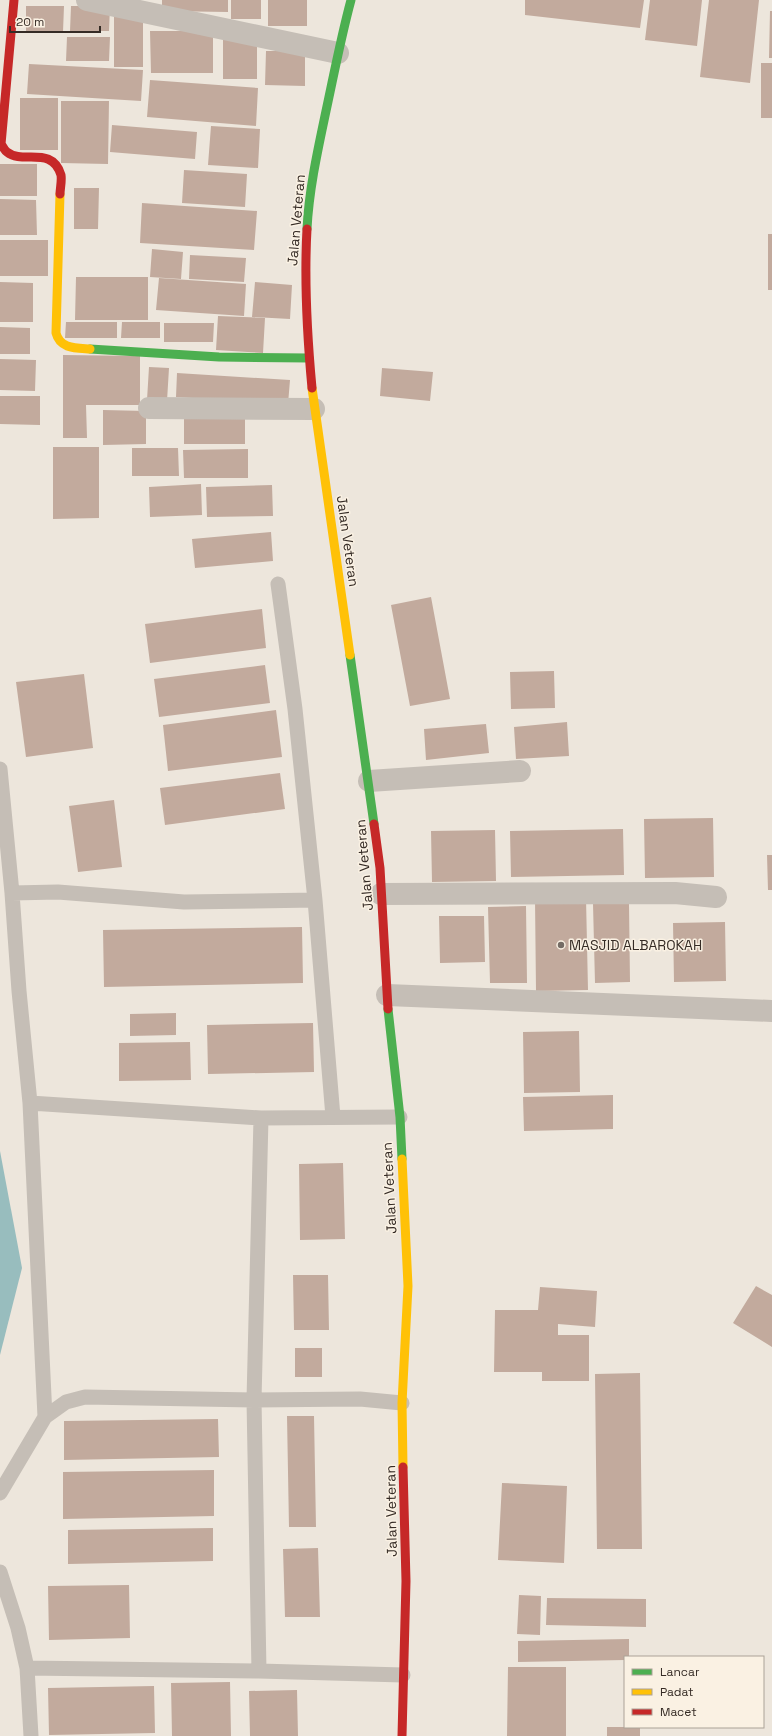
<svg xmlns="http://www.w3.org/2000/svg" width="772" height="1736" font-family="'Space Grotesk',sans-serif">
<rect width="100%" height="100%" fill="#ede6dc"/>
<path fill="#98bdbe" d="M 0,1151 L 22,1268 L 0,1355 Z"/>
<path fill="#c2aa9d" d="M 162,0 L 228,0 L 228,12 L 162,11 Z
M 231,0 L 261,0 L 261,19 L 231,19 Z
M 268,0 L 307,0 L 307,26 L 268,26 Z
M 525,0 L 644,0 L 640,28 L 525,15 Z
M 650,0 L 702,0 L 697,46 L 645,40 Z
M 709,0 L 759,0 L 750,83 L 700,77 Z
M 26,6 L 64,6 L 63,32 L 26,32 Z
M 71,6 L 110,6 L 109,31 L 70,31 Z
M 770,11 L 772,11 L 772,58 L 769,58 Z
M 114,17 L 143,17 L 143,67 L 114,67 Z
M 150,31 L 213,31 L 213,73 L 151,73 Z
M 67,37 L 110,37 L 109,61 L 66,61 Z
M 223,39 L 257,39 L 257,79 L 223,79 Z
M 266,51 L 305,51 L 305,86 L 265,85 Z
M 761,63 L 772,63 L 772,118 L 761,118 Z
M 29,64 L 143,70 L 141,101 L 27,94 Z
M 150,80 L 258,88 L 256,126 L 147,117 Z
M 20,98 L 58,98 L 58,150 L 20,150 Z
M 61,101 L 109,101 L 108,164 L 61,163 Z
M 112,125 L 197,132 L 195,159 L 110,152 Z
M 211,126 L 260,129 L 258,168 L 208,165 Z
M 0,164 L 37,164 L 37,196 L 0,196 Z
M 184,170 L 247,174 L 245,207 L 182,203 Z
M 74,188 L 99,188 L 98,229 L 74,229 Z
M 0,199 L 36,200 L 37,235 L 0,235 Z
M 142,203 L 257,211 L 254,250 L 140,243 Z
M 768,234 L 772,234 L 772,290 L 768,290 Z
M 0,240 L 48,240 L 48,276 L 0,276 Z
M 152,249 L 183,252 L 181,279 L 150,277 Z
M 190,255 L 246,258 L 244,282 L 189,279 Z
M 76,277 L 148,277 L 148,320 L 75,320 Z
M 159,278 L 246,284 L 244,316 L 156,310 Z
M 0,282 L 33,283 L 33,322 L 0,322 Z
M 255,282 L 292,285 L 290,319 L 252,317 Z
M 218,316 L 265,318 L 263,353 L 216,350 Z
M 66,322 L 117,322 L 117,338 L 65,338 Z
M 122,322 L 160,322 L 160,338 L 121,338 Z
M 164,323 L 214,323 L 213,342 L 164,342 Z
M 0,327 L 30,328 L 30,354 L 0,354 Z
M 63,355 L 140,356 L 140,405 L 86,405 L 87,438 L 63,438 Z
M 0,359 L 36,360 L 35,391 L 0,390 Z
M 149,367 L 169,368 L 167,401 L 147,400 Z
M 382,368 L 433,372 L 430,401 L 380,396 Z
M 177,373 L 290,380 L 288,404 L 176,397 Z
M 0,396 L 40,396 L 40,425 L 0,424 Z
M 103,410 L 146,411 L 146,444 L 103,445 Z
M 184,415 L 245,415 L 245,444 L 184,444 Z
M 53,447 L 99,447 L 99,518 L 53,519 Z
M 132,448 L 178,448 L 179,476 L 132,476 Z
M 248,449 L 248,478 L 184,478 L 183,450 Z
M 201,484 L 202,515 L 150,517 L 149,487 Z
M 272,485 L 273,516 L 207,517 L 206,487 Z
M 271,532 L 273,561 L 195,568 L 192,539 Z
M 431,597 L 450,699 L 410,706 L 391,605 Z
M 262,609 L 266,648 L 150,663 L 145,624 Z
M 265,665 L 270,703 L 159,717 L 154,679 Z
M 554,671 L 555,708 L 511,709 L 510,672 Z
M 84,674 L 93,748 L 26,757 L 16,682 Z
M 276,710 L 282,757 L 168,771 L 163,725 Z
M 567,722 L 569,756 L 516,759 L 514,727 Z
M 486,724 L 489,753 L 426,760 L 424,729 Z
M 280,773 L 285,809 L 165,825 L 160,788 Z
M 114,800 L 122,867 L 78,872 L 69,806 Z
M 713,818 L 714,877 L 645,878 L 644,819 Z
M 623,829 L 624,875 L 511,877 L 510,831 Z
M 495,830 L 496,881 L 432,882 L 431,831 Z
M 767,855 L 772,855 L 772,890 L 768,890 Z
M 586,898 L 588,990 L 536,991 L 535,899 Z
M 593,904 L 629,904 L 630,982 L 595,983 Z
M 526,906 L 527,983 L 490,983 L 488,907 Z
M 439,916 L 484,916 L 485,962 L 440,963 Z
M 725,922 L 726,981 L 674,982 L 673,923 Z
M 302,927 L 303,983 L 104,987 L 103,930 Z
M 176,1013 L 176,1035 L 130,1036 L 130,1014 Z
M 313,1023 L 314,1072 L 208,1074 L 207,1025 Z
M 579,1031 L 580,1092 L 524,1093 L 523,1032 Z
M 190,1042 L 191,1080 L 119,1081 L 119,1043 Z
M 613,1095 L 613,1129 L 524,1131 L 523,1097 Z
M 343,1163 L 345,1239 L 300,1240 L 299,1164 Z
M 293,1275 L 328,1275 L 329,1330 L 294,1330 Z
M 756,1286 L 772,1295 L 772,1347 L 733,1323 Z
M 540,1287 L 597,1291 L 595,1327 L 558,1324 L 558,1335 L 589,1335 L 589,1381 L 542,1381 L 542,1372 L 494,1372 L 495,1310 L 538,1310 Z
M 295,1348 L 322,1348 L 322,1377 L 295,1377 Z
M 640,1373 L 642,1549 L 597,1549 L 595,1374 Z
M 287,1416 L 314,1416 L 316,1527 L 289,1527 Z
M 218,1419 L 219,1457 L 64,1460 L 64,1421 Z
M 214,1470 L 214,1516 L 63,1519 L 63,1472 Z
M 502,1483 L 567,1486 L 564,1563 L 498,1560 Z
M 213,1528 L 213,1561 L 68,1564 L 68,1530 Z
M 318,1548 L 320,1617 L 285,1617 L 283,1549 Z
M 129,1585 L 130,1638 L 49,1640 L 48,1586 Z
M 519,1595 L 541,1596 L 540,1635 L 517,1634 Z
M 547,1598 L 646,1599 L 646,1627 L 546,1625 Z
M 629,1639 L 629,1657 L 625,1657 L 625,1660 L 518,1662 L 518,1641 Z
M 508,1667 L 566,1667 L 566,1736 L 507,1736 Z
M 230,1682 L 231,1736 L 172,1736 L 171,1683 Z
M 154,1686 L 155,1733 L 49,1735 L 48,1688 Z
M 297,1690 L 298,1736 L 250,1736 L 249,1691 Z
M 607,1727 L 640,1727 L 640,1736 L 607,1736 Z"/>
<g fill="none" stroke-linecap="round" stroke-linejoin="round">
<path stroke="#c5beb6" stroke-width="15" d="M 278,584 L 295,709 L 315,900 L 333,1117
M 0,769 L 12,893
M 30,1103 L 261,1118 L 400,1117
M 45,1417 L 30,1103 L 19,991 L 12,893 L 58,892 L 184,902 L 315,900
M 0,1493 L 45,1417 L 66,1402 L 85,1397 L 254,1400 L 360,1399 L 402,1403
M 0,1572 L 18,1628 L 27,1668 L 259,1671 L 254,1400 L 261,1118
M 27,1668 L 31,1736
M 259,1671 L 403,1675"/>
<path stroke="#c5beb6" stroke-width="22" d="M 87,0 L 338,53
M 149,408 L 314,409
M 369,781 L 520,771
M 381,894 L 675,893 L 716,897
M 387,995 L 772,1011"/>
<path stroke="#4caf50" stroke-width="9" d="M 307,229 C 309,189 318,149 326,111 C 334,74 341,37 351,0
M 90,349 L 219,357 L 309,358
M 350,655 L 374,824
M 388,1009 L 400,1117 L 402,1159"/>
<path stroke="#ffc107" stroke-width="9" d="M 60,194 L 56,333 C 60,349 76,348 90,349
M 312,388 L 350,655
M 402,1159 L 408,1286 L 402,1403 L 403,1467"/>
<path stroke="#c62828" stroke-width="9" d="M 14,0 L 1,144 C 3,146 4,150 7,152 C 23,165 52,145 61,175 C 62,181 60,189 60,194
M 307,229 C 304,282 307,334 312,388
M 374,824 L 380,868 L 388,1009
M 402,1736 L 406,1581 L 403,1467"/>
</g>
<circle fill="#756c65" stroke="#faf1e3" stroke-width="1.5" cx="561" cy="945" r="4"/>
<g text-anchor="middle" stroke-width="3" stroke-linejoin="round" paint-order="stroke">
<g font-size="14" fill="#352b25" stroke="#faf1e3">
<text transform="translate(296 220) rotate(-85)" y="5">Jalan Veteran</text>
<text transform="translate(348 541) rotate(82)" y="5">Jalan Veteran</text>
<text transform="translate(364 865) rotate(-95)" y="5">Jalan Veteran</text>
<text transform="translate(389 1188) rotate(-93)" y="5">Jalan Veteran</text>
<text transform="translate(391 1511) rotate(-91)" y="5">Jalan Veteran</text>
</g>
<g font-size="14" fill="#352b25" stroke="#faf1e3" text-anchor="start">
<text x="569" y="950">MASJID ALBAROKAH</text>
</g>
</g>
<rect x="624" y="1656" width="140" height="72" fill="#faf1e3" stroke="#aba297"/>
<rect x="632" y="1669" width="20" height="6" fill="#4caf50" stroke="#aba297"/>
<text x="660" y="1676" font-size="12" fill="#352b25">Lancar</text>
<rect x="632" y="1689" width="20" height="6" fill="#ffc107" stroke="#aba297"/>
<text x="660" y="1696" font-size="12" fill="#352b25">Padat</text>
<rect x="632" y="1709" width="20" height="6" fill="#c62828" stroke="#aba297"/>
<text x="660" y="1716" font-size="12" fill="#352b25">Macet</text>
<path d="M10 26v6h90v-6" fill="none" stroke="#352b25" stroke-width="2"/>
<text x="16" y="26" font-size="12" fill="#352b25" stroke="#faf1e3" stroke-width="3" paint-order="stroke">20 m</text>
</svg>
